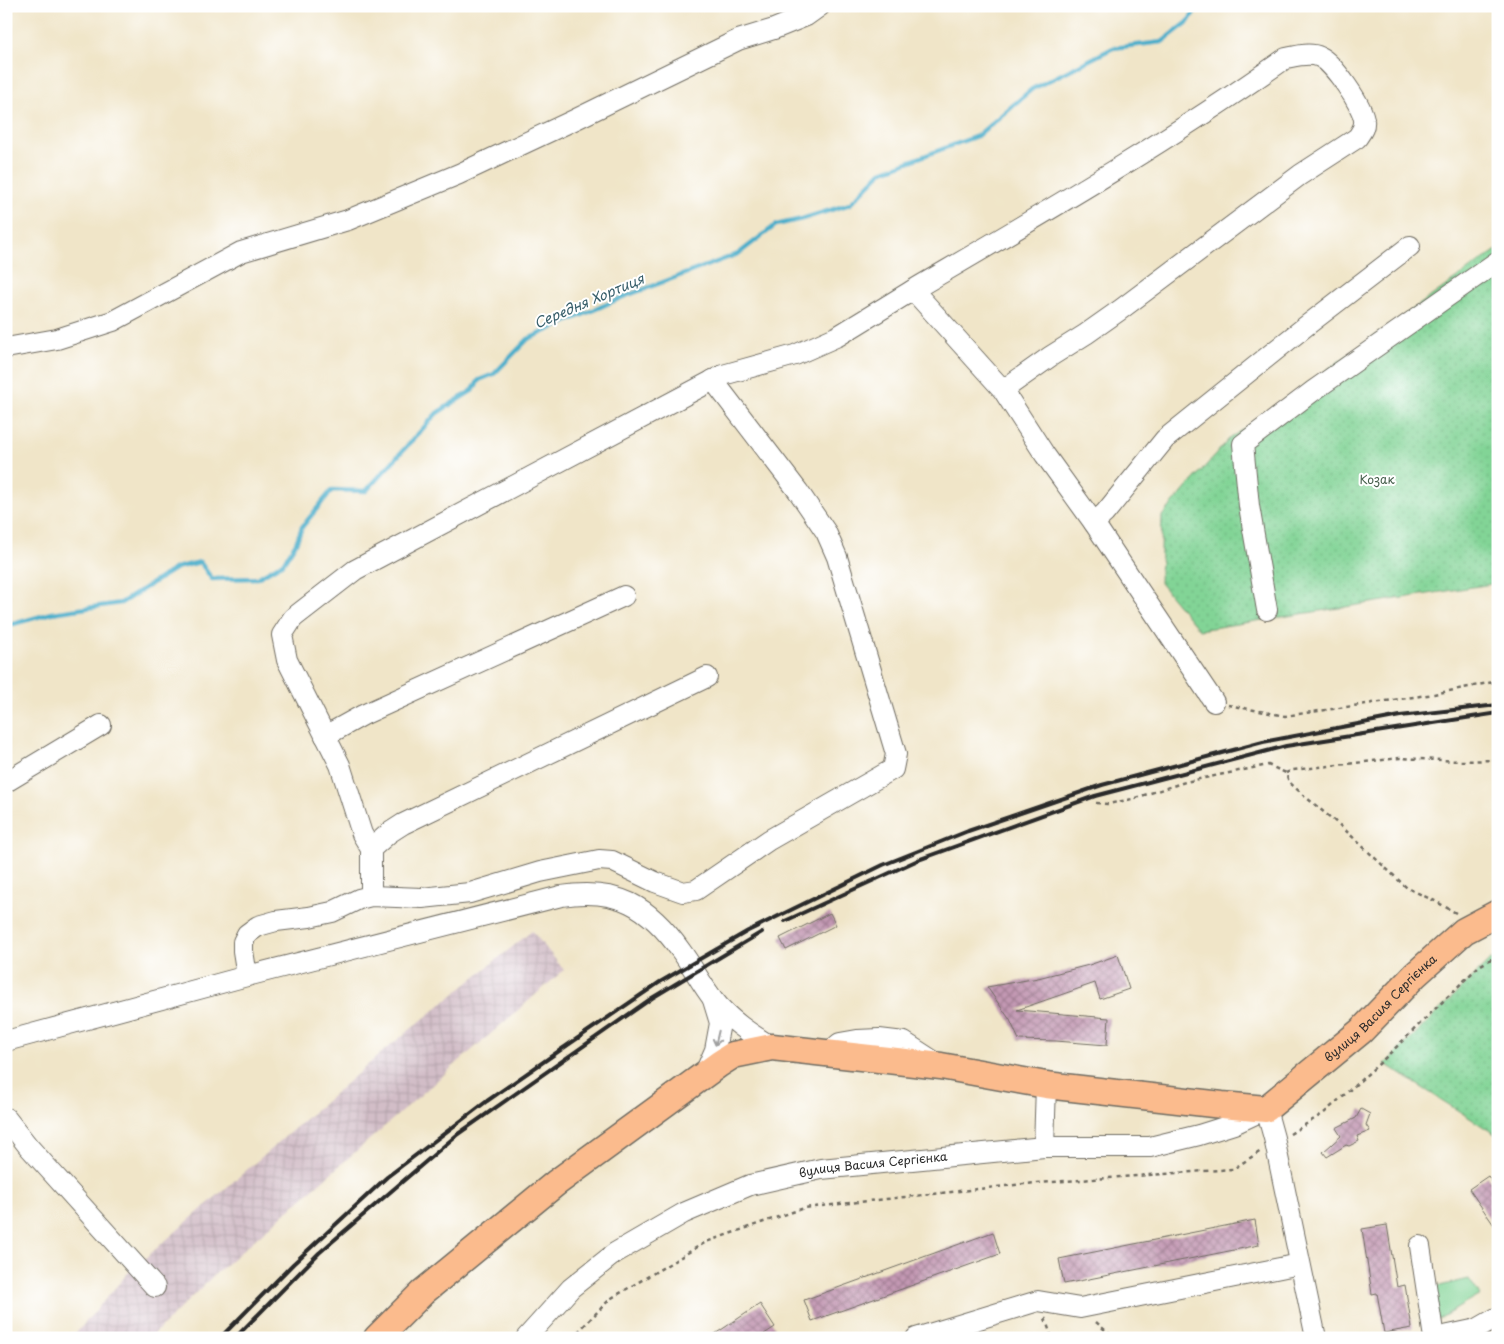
<svg xmlns="http://www.w3.org/2000/svg" width="1504" height="1344" font-family="'Playpen Sans',sans-serif">
<defs>
<pattern id="industrial-grid" width="8" height="8" patternUnits="userSpaceOnUse" patternTransform="scale(1.25)"><rect width="8" height="8" fill="#d2bdc7"/><path d="M0 4h8M4 0v8" fill="none" stroke="#b4a3ab"/></pattern>
<pattern id="grass-dots" width="8" height="8" patternUnits="userSpaceOnUse" patternTransform="scale(1.25)"><rect width="8" height="8" fill="#82d496"/><path d="M2 2h.1M6 6h.1" fill="none" stroke="#70b681" stroke-width="1.8" stroke-linecap="round"/></pattern>
<pattern id="building-cross-hatch" width="8" height="8" patternUnits="userSpaceOnUse" patternTransform="scale(1.25)"><rect width="8" height="8" fill="#c398b3"/><path d="M0 0l8 8M0 8l8-8" fill="none" stroke="#9f7c92"/></pattern>
</defs>
<rect width="100%" height="100%" fill="#fff"/>
<filter id="ink" filterUnits="userSpaceOnUse"><feTurbulence type="fractalNoise" baseFrequency=".02" numOctaves="2"/><feDisplacementMap in="SourceGraphic" scale="10" xChannelSelector="R" yChannelSelector="G"/><feConvolveMatrix kernelMatrix="1 2 1 2 8 2 1 2 1" color-interpolation-filters="sRGB"/></filter>
<filter id="wash" filterUnits="userSpaceOnUse"><feTurbulence type="fractalNoise" baseFrequency=".0096" numOctaves="4" result="noise"/><feDisplacementMap in="SourceGraphic" scale="20" xChannelSelector="R" yChannelSelector="G"/><feGaussianBlur stdDeviation="1.12" result="paint"/><feColorMatrix in="noise" values="0 0 0 0 0 0 0 0 0 0 0 0 0 0 0 0 0 1.4 0 .05"/><feComposite in="paint" operator="in"/></filter>
<g filter="url(#wash)">
<rect width="100%" height="100%" fill="#f0e5c8"/>
<path fill="url(#industrial-grid)" d="M 532,931 L 564,970 L 213,1276 L 150,1338 L 72,1338 L 127,1274 L 386,1049 Z"/>
<path fill="url(#grass-dots)" stroke="#568060" d="M 1498,249 L 1498,583 L 1199,630 L 1160,583 L 1162,516 L 1229,439 Z
M 1490,960 L 1498,960 L 1498,1136 L 1385,1064 Z"/>
<path fill="#82d496" stroke="#568060" d="M 1469,1279 L 1480,1295 L 1432,1323 L 1427,1289 Z"/>
<g fill="none" stroke-linecap="round" stroke-linejoin="round">
<path stroke="#4baeca" stroke-width="4.5" d="M 6,626 L 52,613 L 121,603 L 176,568 L 200,562 L 212,579 L 257,578 L 283,563 L 296,543 L 302,527 L 332,490 L 366,491 L 437,413 L 473,390 L 479,380 L 494,374 L 528,339 L 623,297 L 738,254 L 776,225 L 802,219 L 850,204 L 881,172 L 977,136 L 1032,89 L 1113,48 L 1162,42 L 1188,22 L 1198,6"/>
</g>
<g id="blocks">
<path fill="url(#building-cross-hatch)" d="M 830,913 L 836,925 L 786,950 L 780,938 Z
M 1118,955 L 1129,989 L 1100,999 L 1095,983 L 1017,1010 L 1109,1018 L 1107,1045 L 1056,1041 L 1019,1040 L 1010,1020 L 987,987 L 1038,978 L 1089,965 Z
M 1361,1109 L 1370,1114 L 1366,1125 L 1370,1131 L 1357,1136 L 1359,1141 L 1349,1146 L 1346,1145 L 1327,1157 L 1323,1152 L 1341,1136 L 1336,1128 L 1356,1118 Z
M 1488,1176 L 1498,1190 L 1498,1231 L 1469,1189 Z
M 1255,1220 L 1259,1245 L 1064,1284 L 1059,1259 Z
M 1387,1225 L 1397,1287 L 1405,1285 L 1412,1328 L 1384,1333 L 1377,1293 L 1372,1294 L 1362,1229 Z
M 993,1232 L 1000,1254 L 812,1321 L 804,1300 Z
M 760,1304 L 775,1327 L 758,1338 L 709,1338 Z"/>
</g>
</g>
<g filter="url(#ink)">
<use href="#blocks" fill-opacity="0" stroke="#706c62" stroke-width="1"/>
<g fill="none" stroke-linecap="round" stroke-linejoin="round">
<defs>
<g id="minor">
<path d="M 913,290 C 1039,216 1166,143 1286,58 C 1296,56 1310,52 1320,57 C 1333,63 1363,106 1364,120 C 1365,128 1361,132 1357,138 L 1300,175 L 1120,310 L 1086,334 L 1051,356 L 1003,390"/>
<path d="M 6,348 L 57,339 L 113,321 L 241,252 L 348,220 L 459,174 L 574,120 L 738,40 L 774,29 L 806,16 L 820,6"/>
<path d="M 1094,523 L 1214,702"/>
<path d="M 1267,610 L 1249,506 L 1243,444 L 1313,391 L 1498,261"/>
<path d="M 325,736 L 363,715 L 624,596"/>
<path d="M 6,782 L 101,725"/>
<path d="M 371,849 L 389,833 L 403,824 L 707,677"/>
<path d="M 371,896 L 371,849 L 362,834 L 340,765 L 287,660 L 282,635 L 293,618 L 355,570 L 723,375 L 795,355 L 838,336 L 913,290 L 1003,390 L 1045,455 L 1094,523 L 1105,513 L 1165,439 L 1306,326 L 1410,246"/>
<path d="M 247,976 L 243,951 L 243,942 L 247,934 L 258,926 L 276,921 L 309,917 L 332,912 L 359,899 L 371,896 L 422,898 L 470,893 L 540,872 L 599,860 L 612,861 L 655,882 L 683,892 L 696,890 L 769,840 L 893,769 L 896,754 L 837,557 L 826,532 L 798,491 L 713,380"/>
<path d="M 6,1041 L 247,976 L 561,896 C 618,887 649,906 681,951 C 693,967 701,984 713,999 C 729,1020 751,1034 772,1047"/>
<path d="M 827,1054 L 840,1043 L 857,1040 L 879,1039 L 904,1042 L 941,1066"/>
<path d="M 704,1075 L 715,1050 L 720,1023 L 713,1000"/>
<path d="M 6,1118 L 28,1146 L 155,1287"/>
<path d="M 1044,1147 L 1046,1085"/>
<path d="M 1420,1246 L 1434,1338"/>
<path id="s1" d="M 526,1338 L 571,1288 L 615,1253 L 684,1213 L 750,1185 L 821,1169 L 1044,1147 L 1150,1147 L 1199,1135 L 1234,1124 L 1266,1109 L 1274,1138 L 1316,1338"/>
<path d="M 916,1338 L 1038,1301 L 1080,1308 L 1300,1264"/>
<path d="M 1435,1338 L 1477,1329 L 1498,1317"/>
</g>
<g id="major">
<path id="s2" d="M 377,1338 L 423,1292 L 556,1183 L 719,1064 L 733,1055 L 772,1047 L 941,1066 L 1046,1085 L 1222,1105 L 1266,1109 L 1361,1031 L 1415,975 L 1464,931 L 1498,913"/>
</g>
</defs>
<use href="#minor" stroke="#706c62" stroke-width="22"/>
<use href="#major" stroke="#706c62" stroke-width="29"/>
<path stroke="#706c62" stroke-width="2.5" stroke-dasharray="4 4" stroke-linecap="butt" d="M 1228,705 L 1285,716 L 1434,694 L 1498,681
M 1286,773 L 1293,770 L 1400,758 L 1460,761 L 1498,760
M 1096,803 L 1108,804 L 1132,799 L 1185,782 L 1268,765 L 1286,773 L 1289,782 L 1302,794 L 1343,828 L 1407,888 L 1437,902 L 1456,913
M 1290,1134 L 1324,1113 L 1381,1062 L 1479,966 L 1498,955
M 1045,1318 L 1052,1338
M 1096,1322 L 1114,1338
M 572,1338 L 610,1299 L 706,1242 L 804,1208 L 1024,1184 L 1233,1169 L 1261,1151"/>
<use href="#minor" stroke="#fff" stroke-width="20"/>
<use href="#major" stroke="#fbbb8d" stroke-width="26"/>
<path stroke="#2b2b2b" stroke-width="4" d="M 785,921 L 918,860 L 1095,796 L 1286,746 L 1498,713
M 220,1338 L 293,1264 L 387,1177 L 487,1101 L 559,1051 L 660,982 L 748,931 L 883,865 L 968,831 L 1102,785 L 1263,742 L 1400,716 L 1498,705
M 235,1338 L 319,1253 L 458,1134 L 652,998 L 762,932"/>
</g>
<defs><path id="oneway-shaft" d="M-6 0H5M1.5-3L5.5 0L1.5 3" fill="none" stroke-width="1.6" stroke-linecap="round" stroke-linejoin="round" transform="scale(1.25)"/></defs>
<use stroke="#a0a0a0" href="#oneway-shaft" transform="translate(717 1038) rotate(103)"/>
</g>
<g text-anchor="middle" stroke-width="4" stroke-linejoin="round" paint-order="stroke">
<g font-size="12" fill="#455e4b" stroke="#fff">
<text x="1377" y="484">Козак</text>
</g>
<g font-size="12" fill="#2b2b2b" stroke="#fff">
<text dy="4" stroke="none"><textPath href="#s2" startOffset="1146">вулиця Василя Сергієнка</textPath></text>
<text dy="4" stroke="none"><textPath href="#s1" startOffset="400">вулиця Василя Сергієнка</textPath></text>
</g>
<g font-size="14" font-style="italic" fill="#385f6b" stroke="#fff">
<text transform="translate(589 301) rotate(-23)" y="5">Середня Хортиця</text>
</g>
</g>
<rect width="1504" height="1344" fill="none" stroke="#fff" stroke-width="25"/>
</svg>
